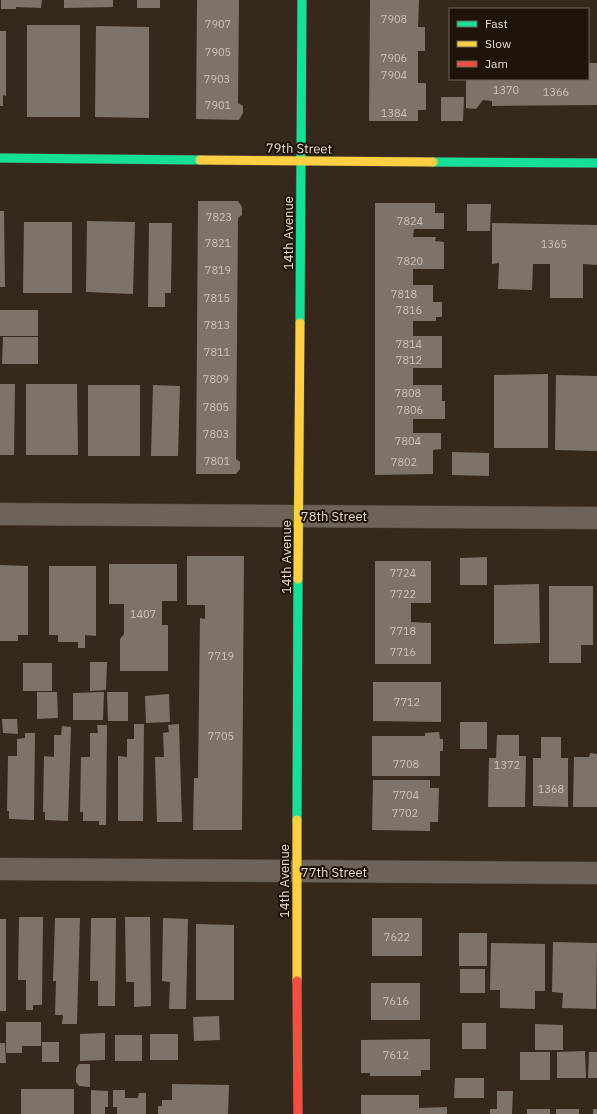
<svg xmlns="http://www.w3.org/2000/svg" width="597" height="1114" font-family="'IBM Plex Sans',sans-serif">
<rect width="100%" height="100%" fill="#36291c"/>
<path fill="#7e7368" d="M 1,0 L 42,0 L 41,8 L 16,7 L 16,9 L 1,9 Z
M 64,0 L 113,0 L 113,7 L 64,8 Z
M 137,0 L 160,0 L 160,8 L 137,8 Z
M 197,0 L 239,0 L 238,103 L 243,106 L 243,113 L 239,120 L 196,119 Z
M 370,0 L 419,0 L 418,27 L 425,27 L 425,51 L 418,51 L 418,83 L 426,83 L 426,110 L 418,110 L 418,121 L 369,121 Z
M 27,25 L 80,25 L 80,117 L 27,117 Z
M 96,26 L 149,27 L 149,118 L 95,117 Z
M 0,31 L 6,31 L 6,96 L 3,95 L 3,106 L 0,106 Z
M 588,63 L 597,63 L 597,105 L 492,106 L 492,101 L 483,100 L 476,109 L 466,108 L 466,79 L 588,79 Z
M 441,97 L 464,97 L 463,121 L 441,121 Z
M 198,201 L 238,201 L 242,207 L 242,215 L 238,218 L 236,459 L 240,462 L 240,469 L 236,474 L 196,474 Z
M 375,203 L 435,203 L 435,213 L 444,213 L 444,229 L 414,229 L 413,237 L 436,237 L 435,241 L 444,242 L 444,269 L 413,269 L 413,285 L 433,285 L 433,302 L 442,302 L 442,317 L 436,317 L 436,321 L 413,321 L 413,336 L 442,336 L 442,368 L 413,368 L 413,385 L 442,385 L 442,401 L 445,401 L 445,419 L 413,419 L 413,433 L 441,433 L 441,449 L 433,450 L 433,474 L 375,475 Z
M 467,204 L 491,204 L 490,231 L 467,231 Z
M 0,211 L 4,211 L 5,287 L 0,287 Z
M 87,221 L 135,222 L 133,294 L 86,292 Z
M 24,222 L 72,222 L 72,293 L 23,293 Z
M 149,223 L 172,223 L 171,293 L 165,293 L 165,307 L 148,307 Z
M 492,223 L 597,225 L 597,265 L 583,264 L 583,298 L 550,298 L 550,264 L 533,264 L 532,290 L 498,289 L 499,263 L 492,264 Z
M 0,310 L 38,310 L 38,336 L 0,336 Z
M 3,337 L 38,337 L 38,364 L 2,364 Z
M 548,374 L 548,448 L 494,448 L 494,375 Z
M 556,375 L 597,376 L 597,451 L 555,450 Z
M 0,384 L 15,384 L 14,455 L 0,455 Z
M 26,384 L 77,384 L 78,455 L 26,455 Z
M 88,385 L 140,385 L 140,456 L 88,456 Z
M 153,385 L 180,386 L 178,456 L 151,456 Z
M 452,452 L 489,453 L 489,476 L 452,475 Z
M 187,556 L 244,556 L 242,830 L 193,830 L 194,778 L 198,778 L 200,618 L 205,619 L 205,605 L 187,605 Z
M 487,557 L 487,585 L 460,585 L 460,558 Z
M 375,561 L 431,561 L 431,603 L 411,603 L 411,622 L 431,623 L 431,664 L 375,664 Z
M 109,564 L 177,564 L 177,601 L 162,601 L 162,625 L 168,625 L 168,671 L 120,671 L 120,639 L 124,634 L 124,604 L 109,604 Z
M 0,565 L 28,566 L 28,635 L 18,635 L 18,641 L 0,641 Z
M 49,566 L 96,566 L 96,636 L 85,635 L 85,648 L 78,648 L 78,642 L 58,642 L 58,635 L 49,635 Z
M 539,584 L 540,643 L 494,644 L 494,585 Z
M 549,586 L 593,586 L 593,645 L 581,645 L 581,663 L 549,663 Z
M 90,662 L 107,662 L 106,690 L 90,691 Z
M 23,663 L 52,663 L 52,691 L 23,691 Z
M 373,682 L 441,682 L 441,722 L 373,721 Z
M 37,692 L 57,692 L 58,718 L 37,719 Z
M 104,692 L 103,720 L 73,720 L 73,693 Z
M 107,692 L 128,692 L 128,721 L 108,721 Z
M 169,694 L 170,722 L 146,723 L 145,696 Z
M 2,719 L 17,719 L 18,734 L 3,733 Z
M 460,722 L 487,722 L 487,749 L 460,749 Z
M 134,724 L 144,724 L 143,821 L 118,821 L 118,756 L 127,757 L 127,739 L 134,739 Z
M 179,724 L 182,822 L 157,822 L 155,757 L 164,757 L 163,733 L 169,732 L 168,725 Z
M 97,725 L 107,725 L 106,825 L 99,825 L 99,821 L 83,821 L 83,812 L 80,812 L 81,757 L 90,757 L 90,733 L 98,733 Z
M 62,726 L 71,727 L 68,821 L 45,820 L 45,812 L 43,812 L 44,756 L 54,757 L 54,735 L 61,735 Z
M 439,732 L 440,739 L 443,739 L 443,751 L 440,751 L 440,776 L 372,776 L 372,736 L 425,736 L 425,733 Z
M 25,733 L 35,733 L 34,820 L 9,819 L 9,811 L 7,811 L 8,756 L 17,756 L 17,739 L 25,738 Z
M 497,735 L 519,735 L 519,756 L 526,756 L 525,807 L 488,807 L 489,758 L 496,758 Z
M 541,737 L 561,737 L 561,758 L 568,758 L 568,807 L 533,806 L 533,758 L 541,758 Z
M 590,753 L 597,754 L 597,807 L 573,807 L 574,757 L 589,757 Z
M 373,780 L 430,780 L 430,788 L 439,788 L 438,822 L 430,822 L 430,831 L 372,830 Z
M 19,917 L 43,917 L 42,1005 L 33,1005 L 33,1010 L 26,1010 L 26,980 L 18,980 Z
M 125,917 L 150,917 L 151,1006 L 134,1007 L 134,982 L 126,982 Z
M 55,918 L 80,918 L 77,1024 L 62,1024 L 63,1015 L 55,1015 L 56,981 L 53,981 Z
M 91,918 L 116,918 L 115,1006 L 98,1006 L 98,981 L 90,981 Z
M 163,918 L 188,919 L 186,1009 L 169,1009 L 170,982 L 162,981 Z
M 372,918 L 422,918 L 422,956 L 372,956 Z
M 0,919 L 6,919 L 6,1011 L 0,1011 Z
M 196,924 L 234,925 L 234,1000 L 196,1000 Z
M 459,933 L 487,933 L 487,966 L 459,966 Z
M 553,942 L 597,943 L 596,1009 L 562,1008 L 563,993 L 552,992 Z
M 491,943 L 545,944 L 545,991 L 535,991 L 535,1009 L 500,1008 L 500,990 L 490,990 Z
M 460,969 L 485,969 L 485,993 L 460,993 Z
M 371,983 L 420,983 L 420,1020 L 371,1020 Z
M 219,1016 L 220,1040 L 194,1041 L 193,1017 Z
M 6,1022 L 41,1022 L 41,1046 L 22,1046 L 22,1053 L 6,1053 Z
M 462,1023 L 486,1023 L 486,1049 L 462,1049 Z
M 535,1024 L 563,1025 L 563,1050 L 535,1050 Z
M 105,1033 L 105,1060 L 80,1061 L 80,1034 Z
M 150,1034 L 178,1034 L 178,1060 L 150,1060 Z
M 115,1035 L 142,1035 L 142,1061 L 115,1061 Z
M 430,1039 L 430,1070 L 421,1070 L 421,1076 L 370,1076 L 370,1073 L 361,1073 L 361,1040 Z
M 42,1042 L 59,1042 L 59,1062 L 42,1062 Z
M 0,1043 L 5,1043 L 6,1063 L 0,1063 Z
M 585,1051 L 586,1078 L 557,1078 L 557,1052 Z
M 520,1052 L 550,1052 L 550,1080 L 520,1080 Z
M 589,1052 L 597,1052 L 597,1078 L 588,1078 Z
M 79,1064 L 90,1064 L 90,1087 L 79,1086 L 76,1082 L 76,1069 Z
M 455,1078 L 484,1078 L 484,1098 L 454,1098 Z
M 172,1084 L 229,1085 L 228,1114 L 158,1114 L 158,1106 L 162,1106 L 162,1100 L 172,1100 Z
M 21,1089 L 74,1089 L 74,1114 L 21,1114 Z
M 91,1090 L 108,1091 L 108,1107 L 105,1107 L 105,1114 L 91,1114 Z
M 113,1090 L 125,1090 L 125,1098 L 138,1098 L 139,1093 L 146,1093 L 146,1114 L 117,1114 L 117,1107 L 113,1107 Z
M 497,1091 L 513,1091 L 512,1114 L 490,1114 L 490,1109 L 497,1109 Z
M 361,1095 L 419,1095 L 419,1108 L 447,1107 L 447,1114 L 361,1114 Z
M 527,1109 L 550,1109 L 550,1114 L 527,1114 Z
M 556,1109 L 579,1109 L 579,1114 L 556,1114 Z
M 593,1109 L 597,1109 L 597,1114 L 593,1114 Z"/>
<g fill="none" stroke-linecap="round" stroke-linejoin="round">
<defs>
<path id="street" d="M 0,514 L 597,518
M 0,869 L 597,873"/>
<path id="fast" d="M 0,158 L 200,160
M 433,162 L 597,163
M 300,323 L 302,0
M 297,820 L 298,579"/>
<path id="slow" d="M 200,160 L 433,162
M 298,579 L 300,323
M 297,820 L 297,981"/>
<path id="jam" d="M 297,981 L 298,1114"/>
</defs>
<use href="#street" stroke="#52463c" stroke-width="23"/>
<use href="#fast" stroke="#52463c" stroke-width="10"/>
<use href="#slow" stroke="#52463c" stroke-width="10"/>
<use href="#jam" stroke="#52463c" stroke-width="10"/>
<use href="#street" stroke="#6d6358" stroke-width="22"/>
<use href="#fast" stroke="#16e098" stroke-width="9"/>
<use href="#slow" stroke="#ffcf43" stroke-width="9"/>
<use href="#jam" stroke="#f24e42" stroke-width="9"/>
</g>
<g text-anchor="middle" stroke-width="4" stroke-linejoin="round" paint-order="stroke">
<g font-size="11" fill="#d0c2b4">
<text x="394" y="23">7908</text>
<text x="218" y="28">7907</text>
<text x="218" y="56">7905</text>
<text x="394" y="62">7906</text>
<text x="394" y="79">7904</text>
<text x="217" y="83">7903</text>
<text x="506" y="94">1370</text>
<text x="556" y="96">1366</text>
<text x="218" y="109">7901</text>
<text x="394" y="117">1384</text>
<text x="219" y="221">7823</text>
<text x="410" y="225">7824</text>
<text x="218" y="247">7821</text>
<text x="554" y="248">1365</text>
<text x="410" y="265">7820</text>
<text x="218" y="274">7819</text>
<text x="404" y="298">7818</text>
<text x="217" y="302">7815</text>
<text x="409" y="314">7816</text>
<text x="217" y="329">7813</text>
<text x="409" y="348">7814</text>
<text x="217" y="356">7811</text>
<text x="409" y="364">7812</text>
<text x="216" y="383">7809</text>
<text x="408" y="397">7808</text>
<text x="216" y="411">7805</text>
<text x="410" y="414">7806</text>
<text x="216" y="438">7803</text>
<text x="408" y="445">7804</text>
<text x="217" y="465">7801</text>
<text x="404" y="466">7802</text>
<text x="403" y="577">7724</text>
<text x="403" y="598">7722</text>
<text x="143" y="618">1407</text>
<text x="403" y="635">7718</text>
<text x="403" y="656">7716</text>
<text x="221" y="660">7719</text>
<text x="407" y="706">7712</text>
<text x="221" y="740">7705</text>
<text x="406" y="768">7708</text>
<text x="507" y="769">1372</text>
<text x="551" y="793">1368</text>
<text x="406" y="799">7704</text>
<text x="405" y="817">7702</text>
<text x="397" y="941">7622</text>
<text x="396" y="1005">7616</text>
<text x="396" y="1059">7612</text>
</g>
<g font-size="13" fill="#ebdcce" stroke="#1e140a">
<text transform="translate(299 148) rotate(1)" y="5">79th Street</text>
<text transform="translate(288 233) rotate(-90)" y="5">14th Avenue</text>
<text x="334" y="521">78th Street</text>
<text transform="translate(286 557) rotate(-90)" y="5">14th Avenue</text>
<text x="334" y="877">77th Street</text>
<text transform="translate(284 881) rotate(-90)" y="5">14th Avenue</text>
</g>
</g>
<rect x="449" y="8" width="140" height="72" fill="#1e140a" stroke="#706458"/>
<rect x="457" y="21" width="20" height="6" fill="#16e098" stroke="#706458"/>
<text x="485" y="28" font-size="12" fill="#ebdcce">Fast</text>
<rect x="457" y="41" width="20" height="6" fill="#ffcf43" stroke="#706458"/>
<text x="485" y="48" font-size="12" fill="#ebdcce">Slow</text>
<rect x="457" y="61" width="20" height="6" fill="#f24e42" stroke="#706458"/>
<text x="485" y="68" font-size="12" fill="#ebdcce">Jam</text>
</svg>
